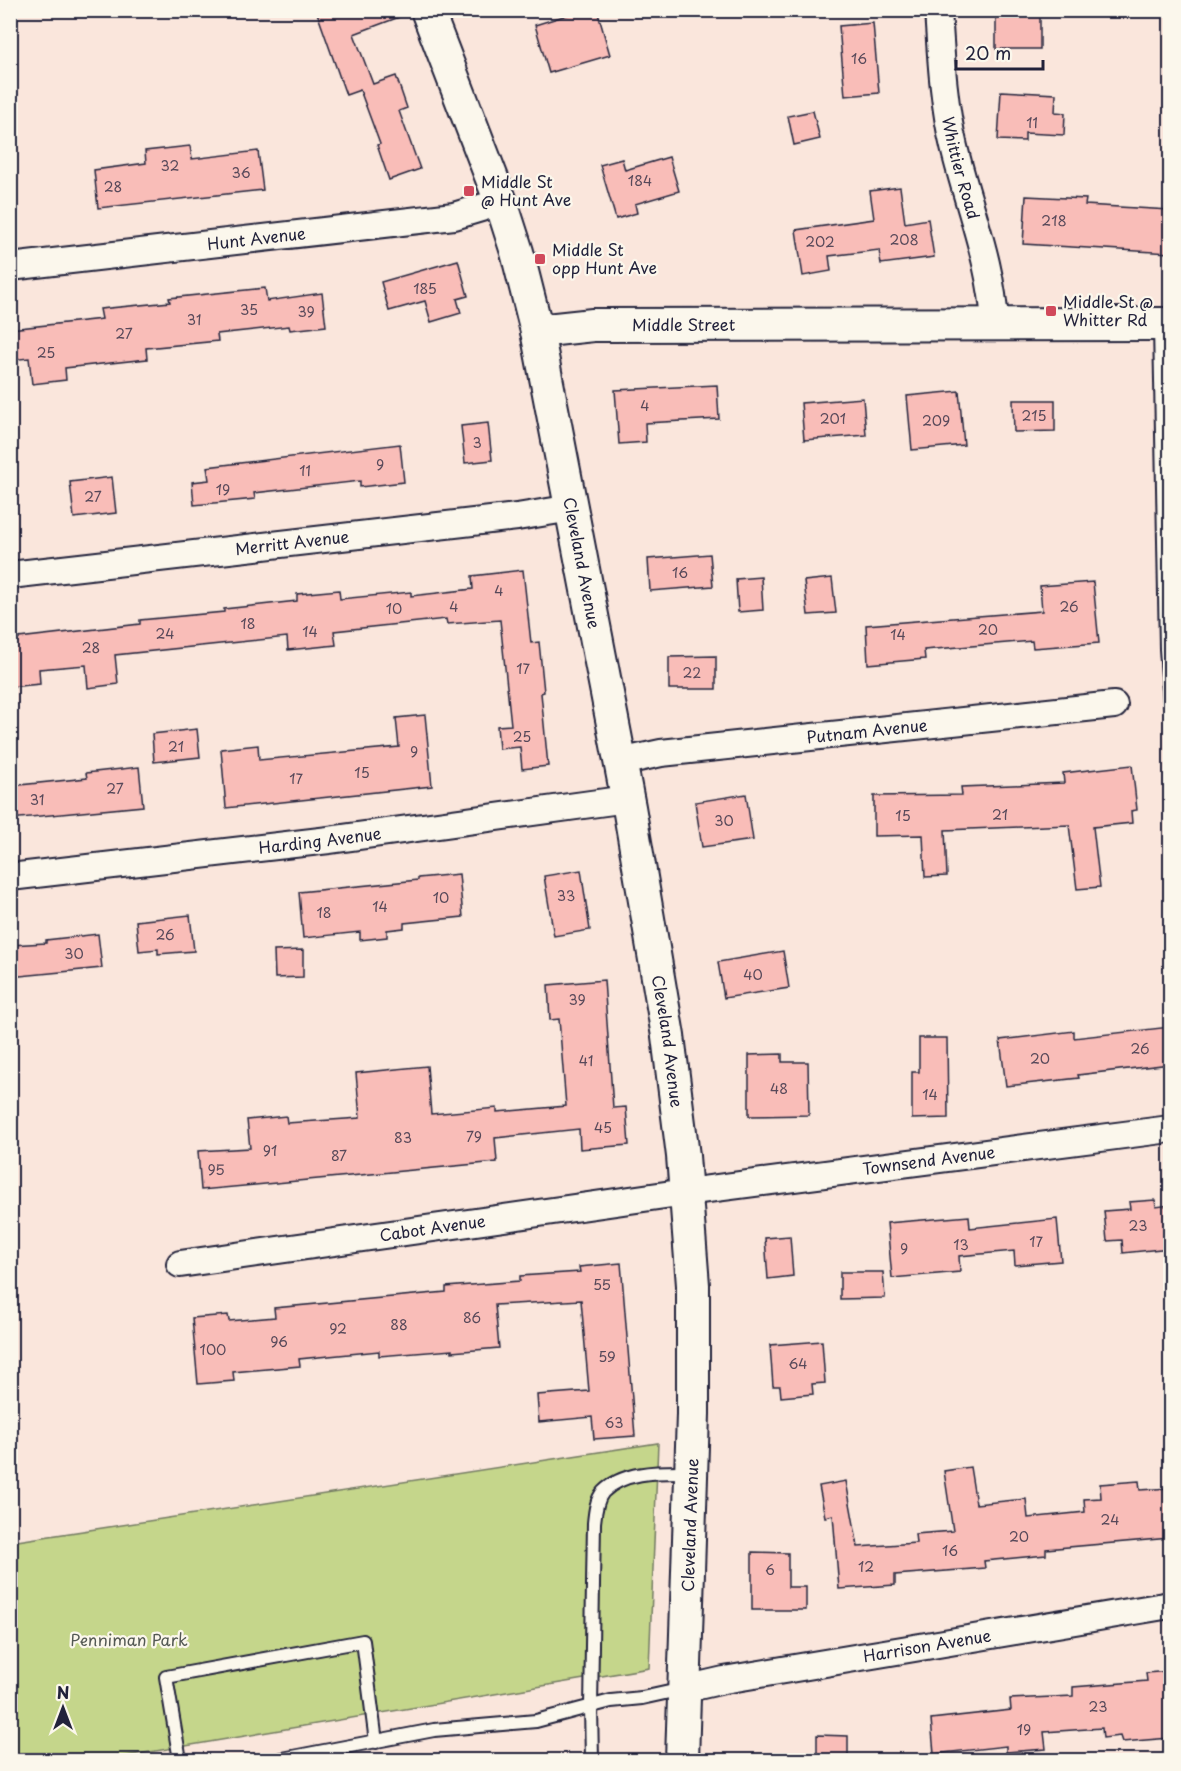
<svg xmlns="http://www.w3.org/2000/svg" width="1181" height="1771" font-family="'Playpen Sans',sans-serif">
<rect width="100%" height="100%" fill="#fae6dc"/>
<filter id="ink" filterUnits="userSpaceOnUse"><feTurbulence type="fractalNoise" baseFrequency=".0167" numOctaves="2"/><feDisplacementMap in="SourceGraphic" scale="12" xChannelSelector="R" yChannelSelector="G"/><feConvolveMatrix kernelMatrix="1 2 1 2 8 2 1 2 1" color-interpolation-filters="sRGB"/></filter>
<g filter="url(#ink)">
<path fill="#c5d68b" stroke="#747c63" stroke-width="1.5" d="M 658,1443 L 649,1668 L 102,1760 L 11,1760 L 11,1542 Z"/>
<path fill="#f9bdb8" stroke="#22223b" stroke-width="1.5" d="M 316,10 L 409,10 L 410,13 L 354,34 L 373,84 L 396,76 L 407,108 L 399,111 L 420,169 L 389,180 L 377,145 L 380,144 L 360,90 L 346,95 Z
M 583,10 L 597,10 L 610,55 L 549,73 L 535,25 Z
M 996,11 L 1040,12 L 1040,49 L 996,49 Z
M 873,23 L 879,93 L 845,96 L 839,26 Z
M 1001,91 L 1056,94 L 1055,112 L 1065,113 L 1064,135 L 1025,133 L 1025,141 L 998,140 Z
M 813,111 L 820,139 L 794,145 L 788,116 Z
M 190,146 L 192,159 L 258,151 L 263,190 L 98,208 L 94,170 L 146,163 L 145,151 Z
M 669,157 L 679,191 L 635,204 L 637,213 L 616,219 L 600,165 L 622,159 L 625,170 Z
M 900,187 L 905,223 L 928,219 L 934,257 L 881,264 L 879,250 L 829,256 L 831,271 L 803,276 L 796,230 L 874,219 L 870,191 Z
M 1026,196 L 1086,199 L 1085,205 L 1170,210 L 1170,253 L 1023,244 Z
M 458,260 L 468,296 L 457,299 L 461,313 L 431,322 L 425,301 L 389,311 L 381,282 Z
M 265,288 L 267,301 L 322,293 L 326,326 L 290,330 L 289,326 L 217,334 L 218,341 L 146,348 L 147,359 L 65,368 L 66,380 L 32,384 L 29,358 L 10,360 L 10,329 L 102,319 L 100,309 L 170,302 L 169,298 Z
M 717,385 L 719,419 L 645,423 L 646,442 L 619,444 L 615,390 Z
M 959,391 L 964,445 L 912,450 L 907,396 Z
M 863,398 L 866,435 L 804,440 L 801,403 Z
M 1013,400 L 1055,400 L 1055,431 L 1014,432 Z
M 488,423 L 492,460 L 465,463 L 461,426 Z
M 400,444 L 404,482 L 360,487 L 360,481 L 254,493 L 255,499 L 194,505 L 192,482 L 209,480 L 207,467 Z
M 112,477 L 116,513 L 74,518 L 70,482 Z
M 710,554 L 713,586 L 650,591 L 648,559 Z
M 523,570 L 531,643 L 539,642 L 544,692 L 541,693 L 548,766 L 522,769 L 520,747 L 499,749 L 497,726 L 511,725 L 500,620 L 447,624 L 446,619 L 334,631 L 336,645 L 288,650 L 287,637 L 115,655 L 118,684 L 88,688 L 86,665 L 39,669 L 40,684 L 10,687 L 10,639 L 140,624 L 140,620 L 224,612 L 224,609 L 297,601 L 297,594 L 339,590 L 340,599 L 411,592 L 411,596 L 473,589 L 472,576 Z
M 761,577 L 763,610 L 738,612 L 736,579 Z
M 832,578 L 836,613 L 808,615 L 804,581 Z
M 1093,582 L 1099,643 L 1033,648 L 1032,641 L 924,650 L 925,659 L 868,664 L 866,625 L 1042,611 L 1040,586 Z
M 716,656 L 716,689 L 669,689 L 669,657 Z
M 425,715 L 432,786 L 226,808 L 221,749 L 258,745 L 259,760 L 399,747 L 396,718 Z
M 197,729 L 200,757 L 154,762 L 152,734 Z
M 1132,765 L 1137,810 L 1131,811 L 1132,823 L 1093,827 L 1100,887 L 1077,889 L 1069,825 L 945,830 L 947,876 L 925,877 L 923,835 L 874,836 L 874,796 L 962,795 L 961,787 L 1064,783 L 1063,773 Z
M 139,767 L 143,806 L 10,819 L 10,786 L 87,778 L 86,773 Z
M 746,794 L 753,840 L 702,847 L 695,802 Z
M 581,870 L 590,930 L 554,936 L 544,876 Z
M 459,874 L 463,917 L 404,923 L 404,928 L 387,930 L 387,937 L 360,940 L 360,932 L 303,938 L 299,892 L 418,880 L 418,878 Z
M 190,915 L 194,951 L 158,954 L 158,949 L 139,951 L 136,921 Z
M 98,934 L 102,968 L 10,977 L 10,945 L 46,943 L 46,940 Z
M 303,950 L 303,977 L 275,978 L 274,951 Z
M 783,951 L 789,988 L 724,998 L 718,962 Z
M 604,980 L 613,1108 L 626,1107 L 629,1145 L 580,1149 L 579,1129 L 495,1138 L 497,1162 L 201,1190 L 198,1151 L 250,1148 L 247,1120 L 286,1116 L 287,1123 L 360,1118 L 356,1073 L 427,1066 L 431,1114 L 497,1108 L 497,1112 L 566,1106 L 559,1019 L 550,1020 L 548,985 Z
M 1170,1027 L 1170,1064 L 1078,1075 L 1079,1078 L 1006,1086 L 1000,1040 L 1074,1031 L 1074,1038 Z
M 919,1038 L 947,1038 L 948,1118 L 912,1119 L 912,1072 L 919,1072 Z
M 782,1054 L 782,1062 L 808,1062 L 809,1115 L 749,1116 L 749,1055 Z
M 1155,1200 L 1156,1207 L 1170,1205 L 1170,1248 L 1123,1253 L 1122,1240 L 1107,1241 L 1104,1211 L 1130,1209 L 1129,1202 Z
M 969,1216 L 970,1228 L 1057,1219 L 1061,1261 L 1015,1265 L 1014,1251 L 959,1256 L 960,1272 L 892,1278 L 887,1223 Z
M 790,1236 L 793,1276 L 768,1279 L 765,1238 Z
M 621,1263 L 635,1436 L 594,1439 L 592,1417 L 539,1422 L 537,1395 L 589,1391 L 581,1300 L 495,1305 L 499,1348 L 452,1352 L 452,1350 L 379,1356 L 379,1351 L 299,1359 L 300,1366 L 233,1372 L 234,1381 L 198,1384 L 192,1318 L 228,1315 L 229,1321 L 275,1317 L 274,1308 L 446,1292 L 446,1287 L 520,1281 L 520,1276 L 580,1272 L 579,1267 Z
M 840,1272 L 883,1272 L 885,1298 L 840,1299 Z
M 822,1341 L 825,1383 L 812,1384 L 813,1394 L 781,1397 L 780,1386 L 773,1386 L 770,1345 Z
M 970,1467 L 976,1504 L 1026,1499 L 1028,1518 L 1085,1512 L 1084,1499 L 1101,1498 L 1100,1484 L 1139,1481 L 1140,1490 L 1170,1488 L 1170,1538 L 1046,1549 L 1046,1555 L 984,1561 L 985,1568 L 895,1575 L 895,1585 L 839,1589 L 833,1515 L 825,1517 L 819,1486 L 846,1481 L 858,1547 L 916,1543 L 915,1534 L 953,1531 L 944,1471 Z
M 752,1552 L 788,1553 L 788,1587 L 806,1587 L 806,1610 L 752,1610 Z
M 1170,1671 L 1170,1738 L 1122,1742 L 1120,1736 L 1103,1738 L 1102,1728 L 1044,1732 L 1046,1749 L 1006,1752 L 1006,1746 L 934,1754 L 931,1719 L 1011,1710 L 1010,1699 L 1073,1696 L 1073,1687 L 1147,1681 L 1146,1673 Z
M 817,1735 L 848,1736 L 848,1761 L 817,1761 Z"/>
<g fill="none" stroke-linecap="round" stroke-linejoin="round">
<defs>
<path id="service" d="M 1160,326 L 1166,649 L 1170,704
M 180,1760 L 166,1677 L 363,1641 L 376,1742
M 277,1760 L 434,1730 L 536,1721 L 611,1701 L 642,1698 L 683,1689
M 592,1760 L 591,1707 L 594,1523 C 595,1513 596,1500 603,1492 C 624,1470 662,1472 690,1472"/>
<g id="minor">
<path id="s1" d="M 938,10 C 941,56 943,102 954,147 C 968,206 992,263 995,324"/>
<path id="s2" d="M 10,267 L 454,216 L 501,202"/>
<path id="s3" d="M 10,575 L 517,517 L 572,508"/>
<path id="s4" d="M 620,762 L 661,753 L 1114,705"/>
<path id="s5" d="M 10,877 L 329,840 L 627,799"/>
<path id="s6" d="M 180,1264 L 686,1192 L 1170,1129"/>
<path id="s7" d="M 685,1689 L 724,1680 L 1170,1605"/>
</g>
<g id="tertiary">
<path id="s8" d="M 427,10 L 501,202 L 517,252 L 537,331 L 629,807 L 668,1036 L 683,1156 L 693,1285 L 693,1414 L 682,1760"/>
<path id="s9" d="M 537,331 L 593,325 L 1170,324"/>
</g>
</defs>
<use href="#service" stroke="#22223b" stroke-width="16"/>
<use href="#minor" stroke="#22223b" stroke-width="30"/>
<use href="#tertiary" stroke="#22223b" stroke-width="36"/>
<use href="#service" stroke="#fbf7ec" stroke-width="12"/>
<use href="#minor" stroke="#fbf7ec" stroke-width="26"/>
<use href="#tertiary" stroke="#fbf7ec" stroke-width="32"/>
</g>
</g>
<g fill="#d1495b" stroke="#fbf7ec" stroke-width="2">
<rect x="463" y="185" width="12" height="12" rx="3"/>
<rect x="534" y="253" width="12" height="12" rx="3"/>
<rect x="1045" y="305" width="12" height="12" rx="3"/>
</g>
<g text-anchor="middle" stroke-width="4.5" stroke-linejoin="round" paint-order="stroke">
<g font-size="14" fill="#58495a">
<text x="859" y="64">16</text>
<text x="1032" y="128">11</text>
<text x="170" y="171">32</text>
<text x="241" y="178">36</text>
<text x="640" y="186">184</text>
<text x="113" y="192">28</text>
<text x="1054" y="226">218</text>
<text x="904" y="245">208</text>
<text x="820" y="247">202</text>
<text x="425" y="294">185</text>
<text x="249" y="315">35</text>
<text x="306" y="317">39</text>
<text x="194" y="325">31</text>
<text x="124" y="339">27</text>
<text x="46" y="358">25</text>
<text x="645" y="411">4</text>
<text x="1034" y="421">215</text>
<text x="833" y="424">201</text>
<text x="936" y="426">209</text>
<text x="477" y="448">3</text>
<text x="380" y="470">9</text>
<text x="305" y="476">11</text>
<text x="223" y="495">19</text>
<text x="93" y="502">27</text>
<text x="680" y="578">16</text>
<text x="499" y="596">4</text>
<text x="454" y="612">4</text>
<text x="1069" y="612">26</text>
<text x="394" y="614">10</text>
<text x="248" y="629">18</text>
<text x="988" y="635">20</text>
<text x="310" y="637">14</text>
<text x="165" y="639">24</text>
<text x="898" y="640">14</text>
<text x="91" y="653">28</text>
<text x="523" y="674">17</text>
<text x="692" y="678">22</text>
<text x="522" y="742">25</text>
<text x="176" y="752">21</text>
<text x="414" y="757">9</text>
<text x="362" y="778">15</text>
<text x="296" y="784">17</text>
<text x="115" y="794">27</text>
<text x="37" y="805">31</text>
<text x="1000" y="820">21</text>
<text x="903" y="821">15</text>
<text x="724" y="826">30</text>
<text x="566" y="901">33</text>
<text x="441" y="903">10</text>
<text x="380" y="912">14</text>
<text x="324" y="918">18</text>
<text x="165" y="940">26</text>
<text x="74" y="959">30</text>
<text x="753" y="980">40</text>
<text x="577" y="1005">39</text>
<text x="1140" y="1054">26</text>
<text x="1040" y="1064">20</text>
<text x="586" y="1066">41</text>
<text x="779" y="1094">48</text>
<text x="930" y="1100">14</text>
<text x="603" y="1133">45</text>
<text x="474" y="1142">79</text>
<text x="403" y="1143">83</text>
<text x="270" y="1156">91</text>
<text x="339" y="1161">87</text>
<text x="216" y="1175">95</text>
<text x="1138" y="1231">23</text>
<text x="1036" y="1247">17</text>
<text x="961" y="1250">13</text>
<text x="904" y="1254">9</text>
<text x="602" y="1290">55</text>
<text x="472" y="1323">86</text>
<text x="399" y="1330">88</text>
<text x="338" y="1334">92</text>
<text x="279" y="1347">96</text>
<text x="213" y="1355">100</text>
<text x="607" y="1362">59</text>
<text x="798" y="1369">64</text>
<text x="614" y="1428">63</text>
<text x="1110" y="1525">24</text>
<text x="1019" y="1542">20</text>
<text x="950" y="1556">16</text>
<text x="866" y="1572">12</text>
<text x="770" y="1575">6</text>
<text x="1098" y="1712">23</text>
<text x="1024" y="1735">19</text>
</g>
<g font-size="16" fill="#22223b" stroke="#fbf7ec">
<text dy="6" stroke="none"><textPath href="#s1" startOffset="160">Whittier Road</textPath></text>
<text dy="6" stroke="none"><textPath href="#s2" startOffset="248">Hunt Avenue</textPath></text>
<text dy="6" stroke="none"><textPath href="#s9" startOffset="147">Middle Street</textPath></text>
<text dy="6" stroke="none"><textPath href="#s3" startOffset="284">Merritt Avenue</textPath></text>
<text dy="6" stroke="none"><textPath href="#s8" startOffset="576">Cleveland Avenue</textPath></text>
<text dy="6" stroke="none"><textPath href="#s4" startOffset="249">Putnam Avenue</textPath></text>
<text dy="6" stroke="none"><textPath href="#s5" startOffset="312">Harding Avenue</textPath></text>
<text dy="6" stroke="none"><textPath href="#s8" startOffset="1062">Cleveland Avenue</textPath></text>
<text dy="6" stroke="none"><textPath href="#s6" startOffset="756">Townsend Avenue</textPath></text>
<text dy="6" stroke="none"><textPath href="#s6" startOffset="255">Cabot Avenue</textPath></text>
<text transform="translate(690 1525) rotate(-88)" y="6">Cleveland Avenue</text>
<text dy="6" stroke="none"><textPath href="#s7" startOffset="246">Harrison Avenue</textPath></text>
</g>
<g font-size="16" fill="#22223b" stroke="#fbf7ec" text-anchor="start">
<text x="481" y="188">Middle St<tspan x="481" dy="18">@ Hunt Ave</tspan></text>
<text x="552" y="256">Middle St<tspan x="552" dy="18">opp Hunt Ave</tspan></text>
<text x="1063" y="308">Middle St @<tspan x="1063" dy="18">Whitter Rd</tspan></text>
</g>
<g font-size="16" fill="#535853" stroke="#fbf7ec">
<text x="129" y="1646">Penniman Park</text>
</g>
</g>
<rect width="1181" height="1771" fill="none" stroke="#fbf7ec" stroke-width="36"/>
<rect x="18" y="18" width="1145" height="1735" fill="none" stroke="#22223b" stroke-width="2" filter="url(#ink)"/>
<g transform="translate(63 1708)" stroke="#fbf7ec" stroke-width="4.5" paint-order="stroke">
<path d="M0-4.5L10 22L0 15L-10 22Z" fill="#22223b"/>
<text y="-9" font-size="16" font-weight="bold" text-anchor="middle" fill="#22223b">N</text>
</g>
<path d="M956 60v9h87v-9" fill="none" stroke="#22223b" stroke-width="3"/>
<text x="965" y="60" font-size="18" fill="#22223b" stroke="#fbf7ec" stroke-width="4.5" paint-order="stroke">20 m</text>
</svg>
